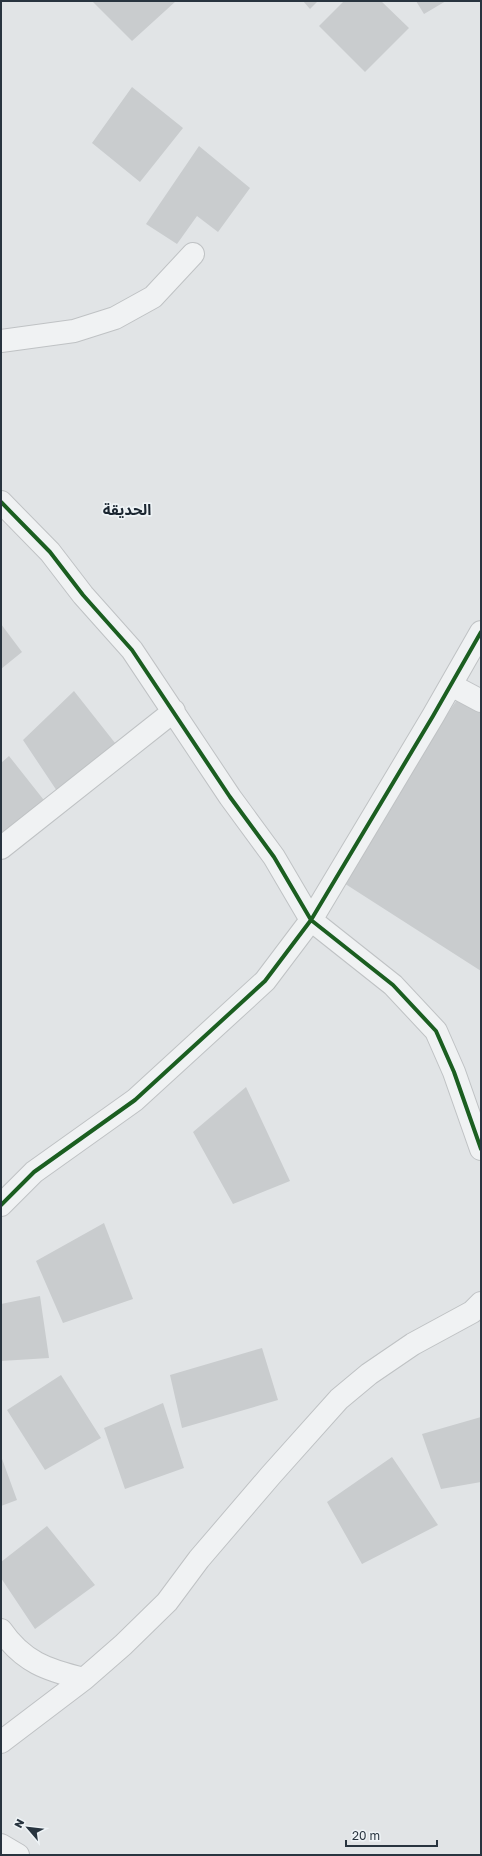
<svg xmlns="http://www.w3.org/2000/svg" width="482" height="1856" font-family="'Golos Text','Noto Sans Arabic',sans-serif">
<rect width="100%" height="100%" fill="#e1e4e6"/>
<path fill="#c9ccce" d="M 92,1 L 176,1 L 132,41 Z
M 303,1 L 318,1 L 310,9 Z
M 344,1 L 381,1 L 409,28 L 365,72 L 319,26 Z
M 416,1 L 446,1 L 424,14 Z
M 132,87 L 183,128 L 140,182 L 92,143 Z
M 199,146 L 250,188 L 218,232 L 197,216 L 177,244 L 146,224 Z
M 1,624 L 22,652 L 1,669 Z
M 74,691 L 119,748 L 59,794 L 23,740 Z
M 463,691 L 481,701 L 481,971 L 336,878 Z
M 9,756 L 47,804 L 1,839 L 1,763 Z
M 246,1087 L 290,1181 L 233,1204 L 193,1132 Z
M 104,1223 L 133,1299 L 63,1323 L 36,1261 Z
M 40,1296 L 49,1358 L 1,1361 L 1,1304 Z
M 262,1348 L 278,1400 L 182,1428 L 170,1375 Z
M 61,1375 L 101,1438 L 45,1470 L 7,1410 Z
M 163,1403 L 184,1468 L 125,1489 L 104,1428 Z
M 481,1417 L 481,1482 L 441,1489 L 422,1434 Z
M 1,1456 L 17,1500 L 1,1506 Z
M 392,1457 L 438,1525 L 362,1564 L 327,1502 Z
M 47,1526 L 95,1585 L 35,1629 L 1,1578 L 1,1562 Z"/>
<g fill="none" stroke-linecap="round" stroke-linejoin="round">
<defs>
<path id="minor" d="M 1,341 L 74,331 L 115,318 L 153,297 L 193,254
M 1,502 L 50,552 L 83,595 L 132,650 L 230,797 L 274,857 L 311,920 L 393,985 L 436,1031 L 454,1072 L 481,1149
M 451,685 L 481,701
M 1,848 L 174,711
M 1,1205 L 34,1172 L 135,1100 L 265,981 L 311,920 L 433,716 L 481,632
M 1,1630 C 23,1662 47,1670 84,1679
M 1,1742 L 84,1679 L 123,1645 L 167,1602 L 199,1559 L 271,1475 L 339,1399 L 369,1374 L 413,1344 L 472,1312 L 481,1303
M 1,1845 L 18,1855"/>
</defs>
<use href="#minor" stroke="#bfc2c4" stroke-width="24"/>
<use href="#minor" stroke="#f0f2f3" stroke-width="22"/>
<defs>
<path id="cycleway" d="M 1,502 L 50,552 L 83,595 L 132,650 L 230,797 L 274,857 L 311,920 L 393,985 L 436,1031 L 454,1072 L 481,1149
M 1,1205 L 34,1172 L 135,1100 L 265,981 L 311,920 L 433,716 L 481,632"/>
</defs>
<use href="#cycleway" stroke="#eef3f6" stroke-width="6"/>
<use href="#cycleway" stroke="#1b5e20" stroke-width="4"/>
</g>
<g text-anchor="middle" stroke-width="3.5" stroke-linejoin="round" paint-order="stroke">
<g font-size="15" font-weight="bold" fill="#1a2530" stroke="#eef3f6">
<text x="127" y="515">الحديقة</text>
</g>
</g>
<rect width="482" height="1856" fill="none" stroke="#28343f" stroke-width="4"/>
<g transform="translate(28 1828) rotate(298)" stroke="#eef3f6" stroke-width="3" paint-order="stroke">
<path d="M0-3L7 15L0 10L-7 15Z" fill="#28343f"/>
<text y="-6" font-size="11" font-weight="bold" text-anchor="middle" fill="#28343f">N</text>
</g>
<path d="M346 1840v6h91v-6" fill="none" stroke="#28343f" stroke-width="2"/>
<text x="352" y="1840" font-size="12" fill="#28343f" stroke="#eef3f6" stroke-width="3" paint-order="stroke">20 m</text>
</svg>
